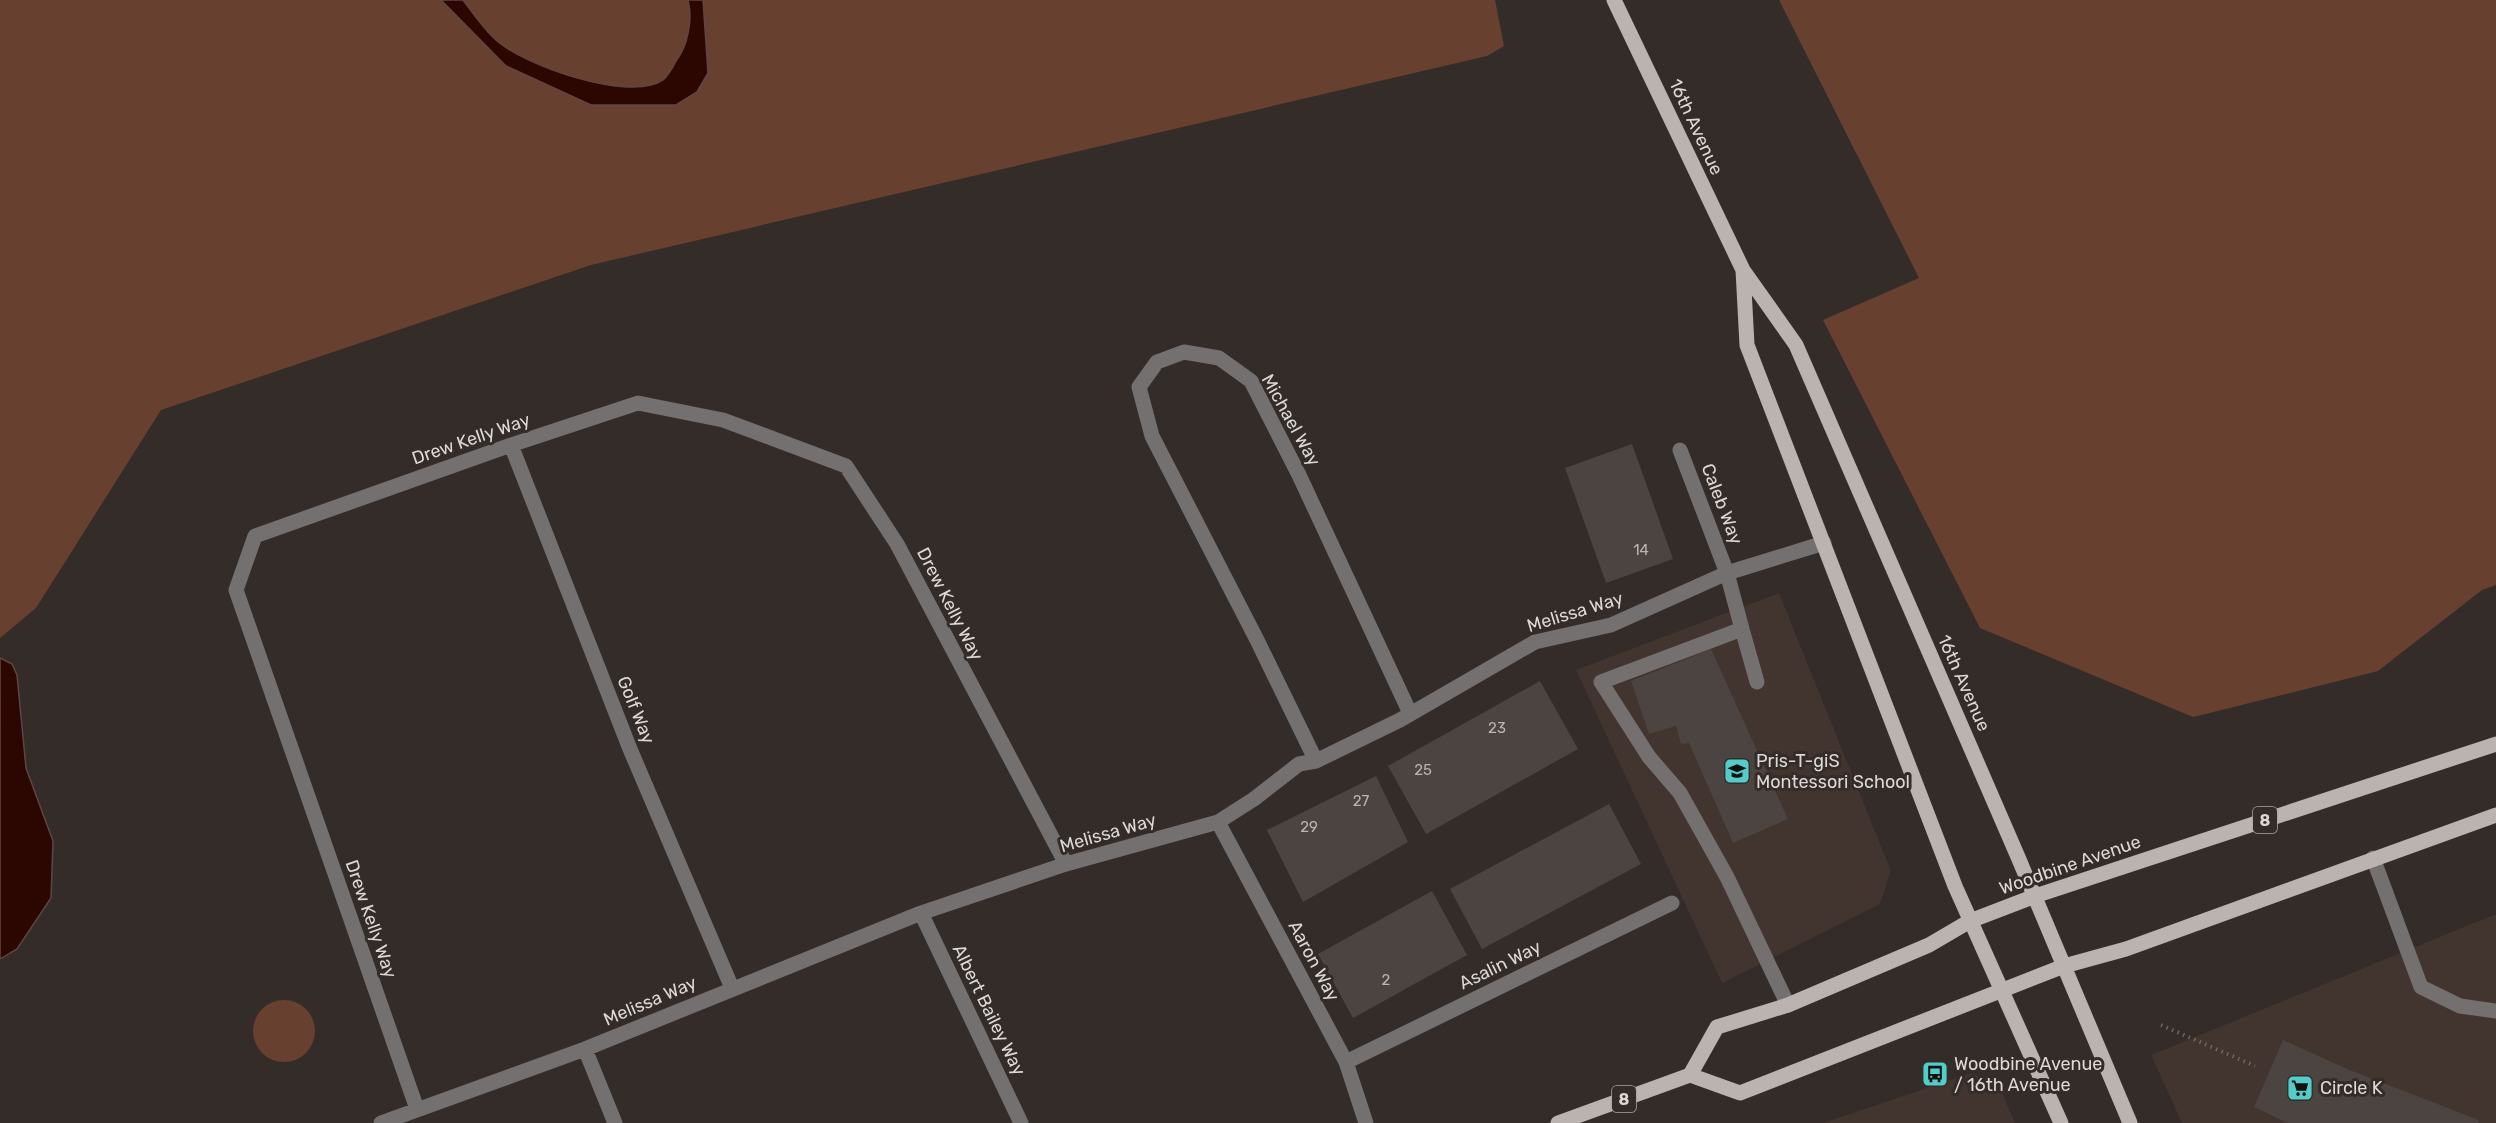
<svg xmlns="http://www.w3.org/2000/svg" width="2496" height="1123" font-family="Rubik,sans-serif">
<rect width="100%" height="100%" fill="#332c29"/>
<path fill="#42342f" d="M 1779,593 L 1891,871 L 1880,904 L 1722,983 L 1576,670 Z
M 2496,914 L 2496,1123 L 2182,1123 L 2151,1055 Z
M 1971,1073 L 1998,1084 L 2015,1123 L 1823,1123 Z"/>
<path fill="#684030" d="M 0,0 L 1495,0 L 1504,46 L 1487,56 L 591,265 L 161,410 L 36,608 L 0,638 Z
M 1779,0 L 2496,0 L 2496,585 L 2482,590 L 2378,671 L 2193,717 L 1980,628 L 1823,320 L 1919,278 Z
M253 1031a31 31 0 1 1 62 0a31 31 0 1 1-62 0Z"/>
<path fill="#2c0600" stroke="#614540" stroke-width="1.5" d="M 441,0 L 463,0 C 473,13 483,28 495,39 C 522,65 630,103 663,80 C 668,76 673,67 676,61 C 688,46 693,18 688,0 L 703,0 L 708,73 L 697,92 L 676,105 L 591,105 L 506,66 Z
M 0,658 L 12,664 L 17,675 L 26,768 L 53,841 L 51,898 L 17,949 L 0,959 Z"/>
<path fill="#4c4441" d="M 1632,444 L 1673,559 L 1606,583 L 1565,468 Z
M 1711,649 L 1788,819 L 1733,843 L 1689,743 L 1681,744 L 1676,726 L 1649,734 L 1631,681 Z
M 1540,681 L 1578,749 L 1426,834 L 1388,766 Z
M 1376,776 L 1408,842 L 1303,902 L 1267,830 Z
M 1609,804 L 1641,864 L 1482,949 L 1450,889 Z
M 1432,891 L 1467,955 L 1353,1018 L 1318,954 Z
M 2283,1040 L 2347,1069 L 2479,1120 L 2478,1123 L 2288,1123 L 2254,1107 Z"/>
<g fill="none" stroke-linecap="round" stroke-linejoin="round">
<path stroke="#6d6764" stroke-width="4" stroke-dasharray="1.5 4.5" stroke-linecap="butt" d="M 2161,1025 L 2255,1066"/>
<path stroke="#74706f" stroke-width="15" d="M 511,445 L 630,749 L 732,988
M 1680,450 L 1727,573 L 1742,629 L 1601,682 L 1649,757 L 1680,793 L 1727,877 L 1788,1005
M 1742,629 L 1757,682
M 1316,761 L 1257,640 L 1152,436 L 1139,387 L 1157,362 L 1184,352 L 1219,358 L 1251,381 L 1299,475 L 1410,713
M 1218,822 L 1346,1062 L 1366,1123
M 2373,858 L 2421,987 L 2460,1006 L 2496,1011
M 921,913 L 1021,1123
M 585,1049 L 615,1123
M 1346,1062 L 1672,903
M 417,1109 L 236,590 L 255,536 L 511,445 L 638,403 L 723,420 L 846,466 L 897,544 L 1066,864
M 381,1123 L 585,1049 L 921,913 L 1066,864 L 1218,822 L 1254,799 L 1299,764 L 1316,761 L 1400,720 L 1535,642 L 1611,625 L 1727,573 L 1824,543"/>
<path stroke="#bbb3b0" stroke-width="15" d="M 1614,0 L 1743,270 L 1796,345 L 2018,857 L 2130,1123
M 1743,270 L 1747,345 L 1955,886 L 2061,1123
M 1690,1075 L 1717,1027 L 1788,1005 L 1929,945 L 1970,921 L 2035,896 L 2496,744
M 1558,1123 L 1690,1075 L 1740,1093 L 2064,966 L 2126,949 L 2496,815"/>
</g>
<defs>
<symbol id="school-square" viewBox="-11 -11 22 22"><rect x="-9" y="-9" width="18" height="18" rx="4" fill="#53cdc9" stroke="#332c29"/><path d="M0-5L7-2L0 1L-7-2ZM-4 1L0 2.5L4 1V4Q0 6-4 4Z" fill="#111"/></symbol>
<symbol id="bus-square" viewBox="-11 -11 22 22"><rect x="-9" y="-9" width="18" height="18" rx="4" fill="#53cdc9" stroke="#332c29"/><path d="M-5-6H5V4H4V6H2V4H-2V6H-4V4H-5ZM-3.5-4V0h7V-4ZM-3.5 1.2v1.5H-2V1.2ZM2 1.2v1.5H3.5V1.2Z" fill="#111"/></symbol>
<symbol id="supermarket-square" viewBox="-11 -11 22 22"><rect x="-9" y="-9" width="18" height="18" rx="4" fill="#53cdc9" stroke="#332c29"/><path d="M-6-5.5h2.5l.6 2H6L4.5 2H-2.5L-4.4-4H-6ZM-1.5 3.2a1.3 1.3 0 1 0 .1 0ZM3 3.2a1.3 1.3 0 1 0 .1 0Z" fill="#111"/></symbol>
</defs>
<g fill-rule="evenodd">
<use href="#school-square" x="1722" y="756" width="30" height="30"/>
<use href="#bus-square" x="1920" y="1059" width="30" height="30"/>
<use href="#supermarket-square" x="2285" y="1073" width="30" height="30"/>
</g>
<g text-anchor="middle" stroke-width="6" stroke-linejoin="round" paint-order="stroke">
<g font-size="15" fill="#b9b3b1">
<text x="1641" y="555">14</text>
<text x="1497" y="733">23</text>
<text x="1423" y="775">25</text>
<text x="1361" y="806">27</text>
<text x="1309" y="832">29</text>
<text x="1386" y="985">2</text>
</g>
<g fill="#332c29" stroke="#aaa4a2" stroke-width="1.5">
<rect x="2253" y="807" width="24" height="26" rx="4.5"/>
<rect x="1612" y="1086" width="24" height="26" rx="4.5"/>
</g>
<g font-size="16" font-weight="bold" fill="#ddd8d6">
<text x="2265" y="826">8</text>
<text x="1624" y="1105">8</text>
</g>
<g font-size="18" fill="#ddd8d6" stroke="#332c29">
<text transform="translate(1696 127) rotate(65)" y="6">16th Avenue</text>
<text transform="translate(1291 420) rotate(61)" y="6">Michael Way</text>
<text transform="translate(471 439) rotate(-19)" y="6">Drew Kelly Way</text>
<text transform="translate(1722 504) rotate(69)" y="6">Caleb Way</text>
<text transform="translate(950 604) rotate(63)" y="6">Drew Kelly Way</text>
<text transform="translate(1575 612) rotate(-17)" y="6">Melissa Way</text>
<text transform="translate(1964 683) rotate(66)" y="6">16th Avenue</text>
<text transform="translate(636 710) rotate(68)" y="6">Golf Way</text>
<text transform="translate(1108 833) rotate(-16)" y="6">Melissa Way</text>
<text transform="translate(2070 865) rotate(-19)" y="6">Woodbine Avenue</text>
<text transform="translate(371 919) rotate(71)" y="6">Drew Kelly Way</text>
<text transform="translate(1314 961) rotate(62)" y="6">Aaron Way</text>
<text transform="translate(1500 965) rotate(-26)" y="6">Asalin Way</text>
<text transform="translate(650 1001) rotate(-23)" y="6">Melissa Way</text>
<text transform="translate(989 1010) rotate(64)" y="6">Albert Bailey Way</text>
</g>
<g font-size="18" fill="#ddd8d6" stroke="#332c29" text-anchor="start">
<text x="1756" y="767">Pris-T-giS<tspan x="1756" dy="21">Montessori School</tspan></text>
<text x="1954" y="1070">Woodbine Avenue<tspan x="1954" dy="21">/ 16th Avenue</tspan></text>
<text x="2320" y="1094">Circle K</text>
</g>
</g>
</svg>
